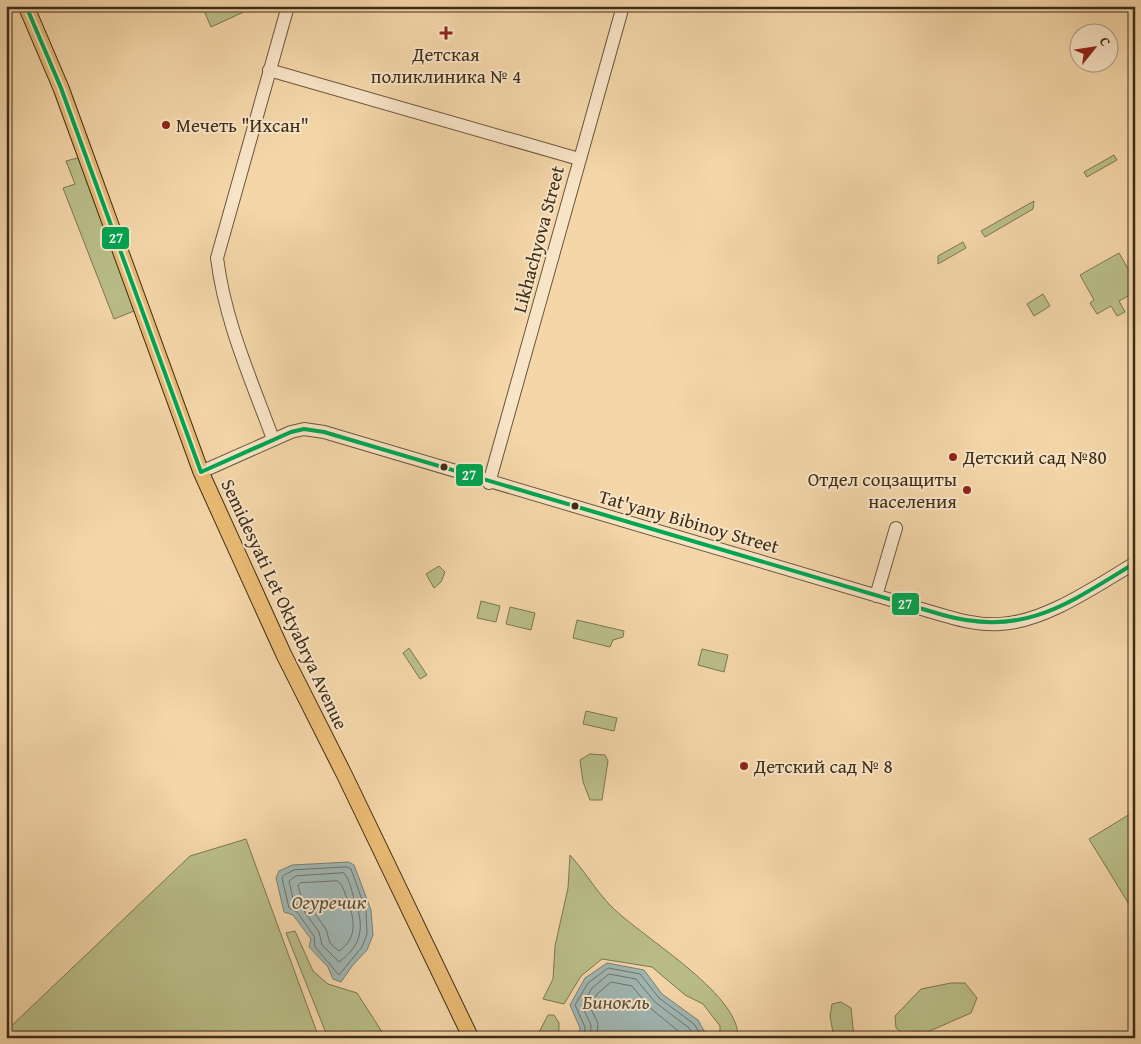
<svg xmlns="http://www.w3.org/2000/svg" width="1141" height="1044" font-family="'Gentium Book Plus',serif">
<rect width="100%" height="100%" fill="#f4d6a9"/>
<filter id="stains"><feTurbulence type="fractalNoise" baseFrequency=".004" numOctaves="4"/><feColorMatrix values="0 0 0 0 .2 0 0 0 0 .09 0 0 0 0 .02 0 0 0 .5 -.17"/></filter>
<radialGradient id="worn" r=".72"><stop offset=".6" stop-color="#630" stop-opacity="0"/><stop offset="1" stop-color="#630" stop-opacity=".3"/></radialGradient>
<path fill="#babe89" stroke="#7c7650" d="M 202,6 L 246,6 L 248,10 L 211,27 Z
M 1114,155 L 1117,160 L 1087,177 L 1084,172 Z
M 81,157 L 134,311 L 114,319 L 63,188 L 75,184 L 66,161 Z
M 1034,201 L 1033,209 L 985,237 L 981,231 Z
M 963,242 L 966,248 L 938,264 L 938,256 Z
M 1119,253 L 1135,281 L 1135,292 L 1119,301 L 1125,312 L 1117,316 L 1111,306 L 1097,314 L 1090,303 L 1094,300 L 1080,275 Z
M 1043,294 L 1050,306 L 1034,316 L 1027,304 Z
M 439,566 L 445,572 L 441,582 L 434,588 L 426,574 Z
M 481,601 L 500,606 L 496,622 L 477,618 Z
M 510,607 L 535,613 L 531,630 L 506,624 Z
M 577,620 L 624,631 L 623,637 L 613,640 L 610,647 L 573,638 Z
M 409,648 L 427,675 L 420,679 L 403,653 Z
M 702,649 L 728,655 L 724,672 L 698,665 Z
M 586,711 L 617,718 L 614,731 L 583,724 Z
M 590,754 L 605,755 L 608,761 L 602,800 L 590,800 L 583,782 L 580,760 Z
M 1135,811 L 1135,914 L 1089,839 Z
M 246,839 L 319,1038 L 6,1038 L 6,1031 L 190,856 Z
M 570,855 C 584,870 594,888 608,903 C 637,935 740,992 738,1038 L 720,1038 L 720,1026 L 703,1004 L 685,995 L 652,967 L 602,959 L 581,976 L 564,1004 L 543,999 L 553,979 L 555,946 L 568,888 Z
M 295,931 L 313,971 L 328,984 L 357,993 L 386,1038 L 328,1038 L 286,933 Z
M 951,983 L 965,983 L 977,998 L 971,1013 L 925,1033 L 915,1031 L 903,1034 L 896,1028 L 895,1016 L 921,989 Z
M 841,1002 L 851,1008 L 854,1038 L 834,1038 L 830,1016 L 832,1004 Z
M 548,1015 L 554,1015 L 559,1023 L 559,1038 L 536,1038 Z"/>
<path fill="#a0b6b3" stroke="#797f75" d="M 349,862 L 354,865 L 371,910 L 373,935 L 367,950 L 352,966 L 341,982 L 333,979 L 328,967 L 309,947 L 311,939 L 293,915 L 284,912 L 276,878 L 279,871 L 292,865 Z
M 607,963 L 644,970 L 662,994 L 698,1020 L 708,1038 L 579,1038 L 580,1028 L 570,1005 L 585,978 Z"/>
<g fill="none" stroke-linecap="round" stroke-linejoin="round">
<path stroke="#6f7265" stroke-width="1" d="M 347,867 L 351,869 L 366,911 L 367,934 L 362,947 L 339,975 L 315,947 L 314,936 L 297,912 L 289,908 L 282,878 L 284,875 L 294,870 Z
M 344,873 C 349,879 351,888 353,895 C 364,923 365,943 339,962 L 322,945 L 319,932 L 302,908 L 294,903 L 289,881 L 296,876 Z
M 338,881 C 343,885 344,892 347,898 C 354,918 359,937 339,951 L 330,943 L 326,929 L 308,904 L 301,897 L 298,885 L 300,883 Z
M 584,1038 L 585,1027 L 575,1005 L 588,983 L 608,968 L 640,974 L 659,998 L 694,1024 L 703,1038
M 590,1038 L 591,1025 L 582,1006 L 592,988 L 609,974 L 636,979 L 655,1002 L 689,1028 L 695,1038
M 597,1038 L 598,1023 L 590,1007 L 597,994 L 611,982 L 632,986 L 650,1008 L 687,1038"/>
<defs>
<path id="minor" d="M 269,70 L 579,159
M 273,439 C 251,379 225,322 217,258 L 288,6
M 201,472 L 291,432 L 304,429 L 324,432 L 925,610 C 949,617 974,626 1000,624 C 1045,622 1096,586 1135,563
M 489,483 L 623,6
M 876,596 L 896,528"/>
<path id="major" d="M 26,6 L 61,88 L 201,472 L 284,655 L 345,776 L 471,1038"/>
</defs>
<use href="#minor" stroke="#6c573c" stroke-width="14"/>
<use href="#major" stroke="#3e2d17" stroke-width="17"/>
<use href="#minor" stroke="#f8e4c7" stroke-width="12"/>
<use href="#major" stroke="#eabb74" stroke-width="15"/>
<defs>
<path id="bus-1" d="M 26,6 L 61,88 L 201,472
M 201,472 L 291,432 L 304,429 L 324,432 L 943,615 C 1024,638 1069,603 1135,563"/>
</defs>
<use href="#bus-1" stroke="#f8e4c7" stroke-width="8"/>
<use href="#bus-1" stroke="#00a651" stroke-width="4"/>
</g>
<g fill="#8f2418" stroke="#f8e4c7" stroke-width="2">
<path d="M443.5 25.5h5v5h5v5h-5v5h-5v-5h-5v-5h5z"/>
<circle cx="166" cy="125" r="5"/>
<circle cx="953" cy="457" r="5"/>
<circle cx="967" cy="490" r="5"/>
<circle cx="744" cy="766" r="5"/>
</g>
<g fill="#3e2d17" stroke="#f8e4c7" stroke-width="2">
<circle cx="444" cy="467" r="4.5"/>
<circle cx="575" cy="506" r="4.5"/>
</g>
<g text-anchor="middle" stroke-width="4" stroke-linejoin="round" paint-order="stroke">
<g font-size="19" fill="#3e2d17" stroke="#f8e4c7" text-anchor="start">
<text x="446" y="61" text-anchor="middle">Детская<tspan x="446" dy="22">поликлиника № 4</tspan></text>
<text x="176" y="132">Мечеть "Ихсан"</text>
<text x="963" y="464">Детский сад №80</text>
<text x="957" y="486" text-anchor="end">Отдел соцзащиты<tspan x="957" dy="22">населения</tspan></text>
<text x="754" y="773">Детский сад № 8</text>
</g>
<g font-size="19" fill="#3e2d17" stroke="#f8e4c7">
<text transform="translate(538 239) rotate(-75)" y="7">Likhachyova Street</text>
<text transform="translate(689 521) rotate(16)" y="7">Tat'yany Bibinoy Street</text>
<text transform="translate(285 604) rotate(65)" y="7">Semidesyati Let Oktyabrya Avenue</text>
</g>
<g font-size="20" font-style="italic" fill="#564f3e" stroke="#f8e4c7">
<text x="329" y="909">Огуречик</text>
<text x="616" y="1009">Бинокль</text>
</g>
</g>
<g stroke="#f8e4c7" stroke-width="2">
<rect x="101" y="226" width="29" height="24" rx="5" fill="#00a651"/>
<rect x="455" y="463" width="29" height="24" rx="5" fill="#00a651"/>
<rect x="891" y="592" width="29" height="24" rx="5" fill="#00a651"/>
</g>
<g font-size="14" text-anchor="middle" font-weight="bold" fill="#fff">
<text x="116" y="243">27</text>
<text x="469" y="480">27</text>
<text x="905" y="609">27</text>
</g>
<rect width="1141" height="1044" fill="none" stroke="#f4d6a9" stroke-width="25"/>
<rect x="8" y="8" width="1126" height="1029" fill="none" stroke="#3e2d17" stroke-width="2.5"/>
<rect x="12" y="12" width="1116" height="1019" fill="none" stroke="#3e2d17"/>
<g transform="translate(1094 48) rotate(60)"><circle r="24" fill="#f8e4c7" stroke="#ae9b81"/>
<path d="M0-4L9 19L0 12L-9 19Z" fill="#8f2418"/>
<text y="-8" font-size="14" font-weight="bold" text-anchor="middle" fill="#3e2d17">С</text>
</g>
<rect width="100%" height="100%" filter="url(#stains)"/>
<rect width="100%" height="100%" fill="url(#worn)"/>
</svg>
